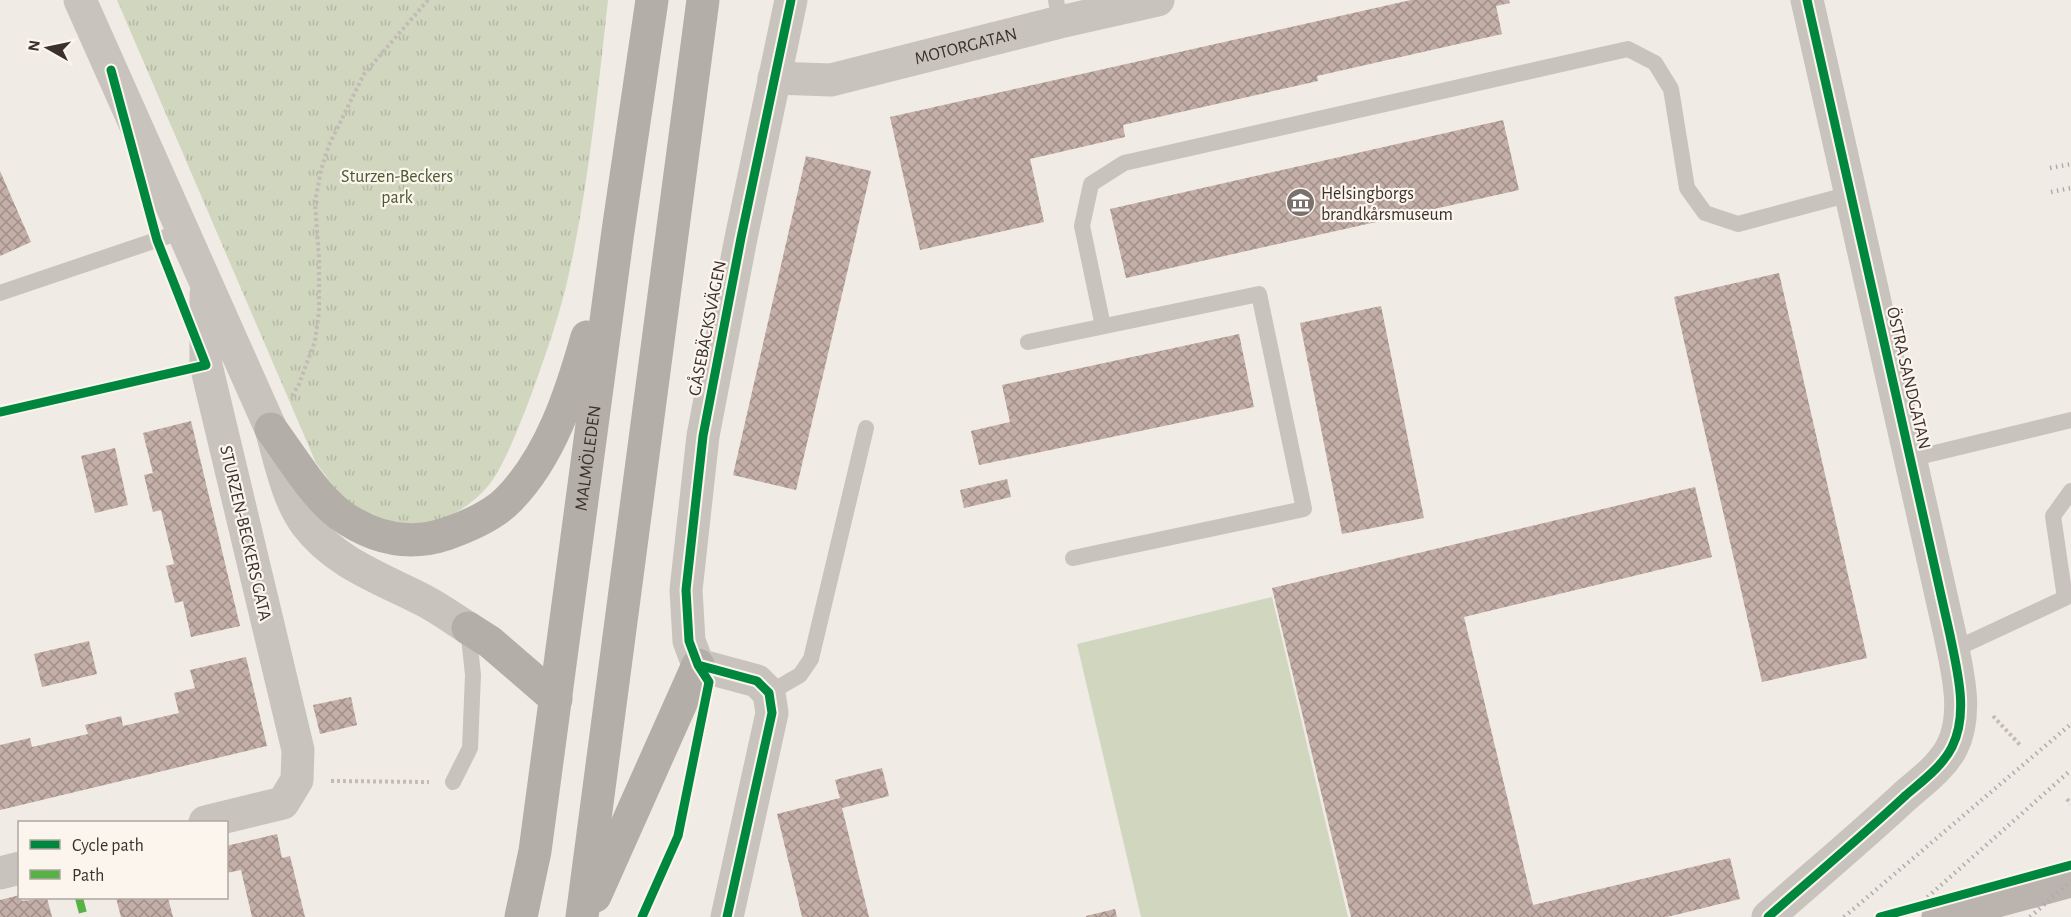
<svg xmlns="http://www.w3.org/2000/svg" width="2071" height="917" font-family="'Alegreya Sans',sans-serif">
<defs>
<pattern id="park-tufts" width="24" height="20" patternUnits="userSpaceOnUse" patternTransform="scale(1.5)"><rect width="24" height="20" fill="#d1d6bf"/><path d="M3 7l-1-3M5 7V3M7 7l1-3M15 17l-1-3M17 17v-4M19 17l1-3" fill="none" stroke="#b4b8a4"/></pattern>
<pattern id="building-cross-hatch" width="8" height="8" patternUnits="userSpaceOnUse" patternTransform="scale(1.5)"><rect width="8" height="8" fill="#c3afa7"/><path d="M0 0l8 8M0 8l8-8" fill="none" stroke="#a08f88"/></pattern>
</defs>
<rect width="100%" height="100%" fill="#f0ebe5"/>
<path fill="url(#park-tufts)" d="M 117,0 L 608,0 C 598,90 589,181 570,269 C 561,311 547,351 533,390 C 523,416 506,463 489,485 C 472,505 447,522 420,523 C 397,525 370,518 351,504 C 337,494 327,476 316,463 Z"/>
<path fill="#d1d6bf" d="M 1272,597 L 1348,917 L 1141,917 L 1077,644 Z"/>
<path fill="url(#building-cross-hatch)" d="M 1411,0 L 1509,0 L 1510,3 L 1496,6 L 1502,34 L 1317,76 L 1318,81 L 1123,125 L 1125,137 L 1030,159 L 1044,222 L 920,250 L 890,117 Z
M 1503,120 L 1519,190 L 1126,278 L 1110,209 Z
M 806,156 L 871,171 L 796,490 L 733,475 Z
M 0,171 L 31,242 L 0,256 Z
M 1779,273 L 1867,658 L 1762,682 L 1674,297 Z
M 1381,306 L 1424,518 L 1342,534 L 1300,323 Z
M 1239,334 L 1254,407 L 979,465 L 971,431 L 1010,422 L 1002,385 Z
M 191,421 L 240,626 L 191,637 L 183,601 L 175,603 L 166,566 L 174,564 L 161,510 L 153,512 L 144,475 L 153,473 L 143,433 Z
M 115,448 L 128,505 L 95,513 L 81,456 Z
M 1007,479 L 1011,497 L 964,508 L 960,490 Z
M 1695,487 L 1712,557 L 1464,617 L 1533,905 L 1730,858 L 1740,899 L 1667,917 L 1351,917 L 1272,588 Z
M 89,641 L 97,674 L 42,687 L 34,654 Z
M 246,657 L 267,746 L 0,810 L 0,745 L 30,738 L 32,747 L 88,734 L 85,725 L 121,716 L 123,726 L 179,713 L 174,693 L 195,688 L 190,670 Z
M 351,697 L 357,725 L 320,734 L 313,705 Z
M 882,768 L 889,796 L 842,808 L 869,917 L 802,917 L 777,814 L 840,798 L 835,780 Z
M 277,834 L 282,858 L 290,856 L 305,917 L 252,917 L 241,870 L 226,873 L 226,846 Z
M 20,895 L 22,901 L 47,898 L 52,917 L 0,917 L 0,900 Z
M 116,898 L 168,898 L 173,917 L 121,917 Z
M 1115,909 L 1117,917 L 1086,917 L 1086,916 Z"/>
<g fill="none" stroke-linecap="round" stroke-linejoin="round">
<path stroke="#c2bbb6" stroke-width="4" stroke-dasharray="3 3" stroke-linecap="butt" d="M 292,396 L 299,384 L 315,341 L 319,311 L 319,259 L 315,202 L 321,170 L 329,145 L 364,74 L 428,0
M 1993,716 L 2021,746
M 331,781 L 429,782
M 2067,799 L 2071,804"/>
<path stroke="#c9c3be" stroke-width="16" d="M 1056,0 L 1060,22
M 0,293 L 183,231
M 1103,326 L 1082,226 L 1091,184 L 1124,163 L 1628,49 L 1655,63 L 1671,89 L 1687,188 L 1705,213 L 1738,224 L 1850,194
M 1028,342 L 1259,294 L 1304,509 L 1073,558
M 1910,459 L 2071,420
M 1953,650 L 2065,598 L 2053,516 L 2071,491
M 769,693 L 800,675 L 811,659 L 866,428
M 453,782 L 470,748 L 473,675 L 468,628"/>
<g stroke="#c9c3be" stroke-width="33">
<path d="M 80,0 L 271,429 C 280,460 287,498 306,524 C 336,564 383,579 425,601 C 440,609 454,619 468,628"/>
<path id="s1" d="M 774,78 L 831,80 L 1060,22 L 1158,0"/>
<path d="M 205,822 L 283,803 L 297,780 L 298,750 L 206,365 L 206,294"/>
<path d="M 0,873 L 20,868"/>
<path d="M 727,917 L 772,713 L 769,693 L 757,681 L 698,665 L 689,641 L 686,590 L 703,436 L 741,238 L 791,0"/>
<path d="M 1768,917 C 1813,877 1860,838 1905,796 C 1921,782 1942,767 1952,747 C 1969,713 1957,670 1950,635 L 1807,0"/>
</g>
<path stroke="#bab3ae" stroke-width="33" d="M 1938,917 L 2071,881"/>
<g stroke="#b4aea8" stroke-width="33">
<path d="M 271,429 C 291,456 313,494 339,514 C 372,538 407,547 446,534 C 466,527 494,515 509,499 C 551,456 571,393 587,337"/>
<path d="M 468,628 L 490,642 L 556,699"/>
<path d="M 595,896 L 698,665"/>
<path id="s2" d="M 521,917 L 535,851 L 618,231 L 652,0"/>
<path d="M 582,917 L 703,0"/>
</g>
<path stroke="#b1aca8" stroke-width="4.5" stroke-dasharray="1.5 4.5" stroke-linecap="butt" d="M 2050,168 L 2071,164
M 2051,192 L 2071,188
M 1844,917 L 2071,724
M 1905,917 L 2071,770
M 2030,917 L 2071,881"/>
<path stroke="#57b246" stroke-width="8" stroke-dasharray="15 8" stroke-linecap="butt" d="M 79,898 L 84,917"/>
<defs>
<path id="cycleway" d="M 0,412 L 206,365 L 157,240 L 111,70
M 698,665 L 757,681 L 769,693 L 772,713 L 727,917
M 642,917 L 678,836 L 709,682 L 698,665 L 689,641 L 686,590 L 703,436 L 741,238 L 791,0
M 1768,917 C 1813,877 1860,838 1905,796 C 1921,782 1942,767 1952,747 C 1969,713 1957,670 1950,635 L 1807,0
M 1880,917 L 2071,865"/>
</defs>
<use href="#cycleway" stroke="#fbf5ee" stroke-width="13"/>
<use href="#cycleway" stroke="#00873e" stroke-width="9"/>
</g>
<defs>
<symbol id="museum-disc" viewBox="-11 -11 22 22"><circle r="9.5" fill="#7a716c" stroke="#fbf5ee"/><path d="M0-6L6-3V-2H-6V-3ZM-5-1h2V3h-2ZM-1-1h2V3h-2ZM3-1h2V3H3ZM-6 4H6V6H-6Z" fill="#fff"/></symbol>
</defs>
<g fill-rule="evenodd">
<use href="#museum-disc" x="1284" y="186" width="33" height="33"/>
</g>
<g text-anchor="middle" stroke-width="4.5" stroke-linejoin="round" paint-order="stroke">
<g font-size="18" fill="#3b302b" stroke="#fbf5ee">
<text dy="6" stroke="none"><textPath href="#s1" startOffset="196">MOTORGATAN</textPath></text>
<text transform="translate(707 328) rotate(-79)" y="6">GÅSEBÄCKSVÄGEN</text>
<text transform="translate(1909 378) rotate(77)" y="6">ÖSTRA SANDGATAN</text>
<text dy="6" stroke="none"><textPath href="#s2" startOffset="464">MALMÖLEDEN</textPath></text>
<text transform="translate(246 533) rotate(77)" y="6">STURZEN-BECKERS GATA</text>
</g>
<g font-size="18" fill="#4a5a2e" stroke="#fbf5ee">
<text x="397" y="182">Sturzen-Beckers<tspan x="397" dy="21">park</tspan></text>
</g>
<g font-size="18" fill="#3b302b" stroke="#fbf5ee" text-anchor="start">
<text x="1321" y="199">Helsingborgs<tspan x="1321" dy="21">brandkårsmuseum</tspan></text>
</g>
</g>
<rect x="18" y="821" width="210" height="78" fill="#fbf5ee" stroke="#aea6a0" stroke-width="1.5"/>
<rect x="30" y="840" width="30" height="9" fill="#00873e" stroke="#aea6a0" stroke-width="1.5"/>
<text x="72" y="851" font-size="18" fill="#3b302b">Cycle path</text>
<rect x="30" y="870" width="30" height="9" fill="#57b246" stroke="#aea6a0" stroke-width="1.5"/>
<text x="72" y="881" font-size="18" fill="#3b302b">Path</text>
<g transform="translate(48 48) rotate(279)" stroke="#fbf5ee" stroke-width="4.5" paint-order="stroke">
<path d="M0-4.5L10 22L0 15L-10 22Z" fill="#3b302b"/>
<text y="-9" font-size="16" font-weight="bold" text-anchor="middle" fill="#3b302b">N</text>
</g>
</svg>
